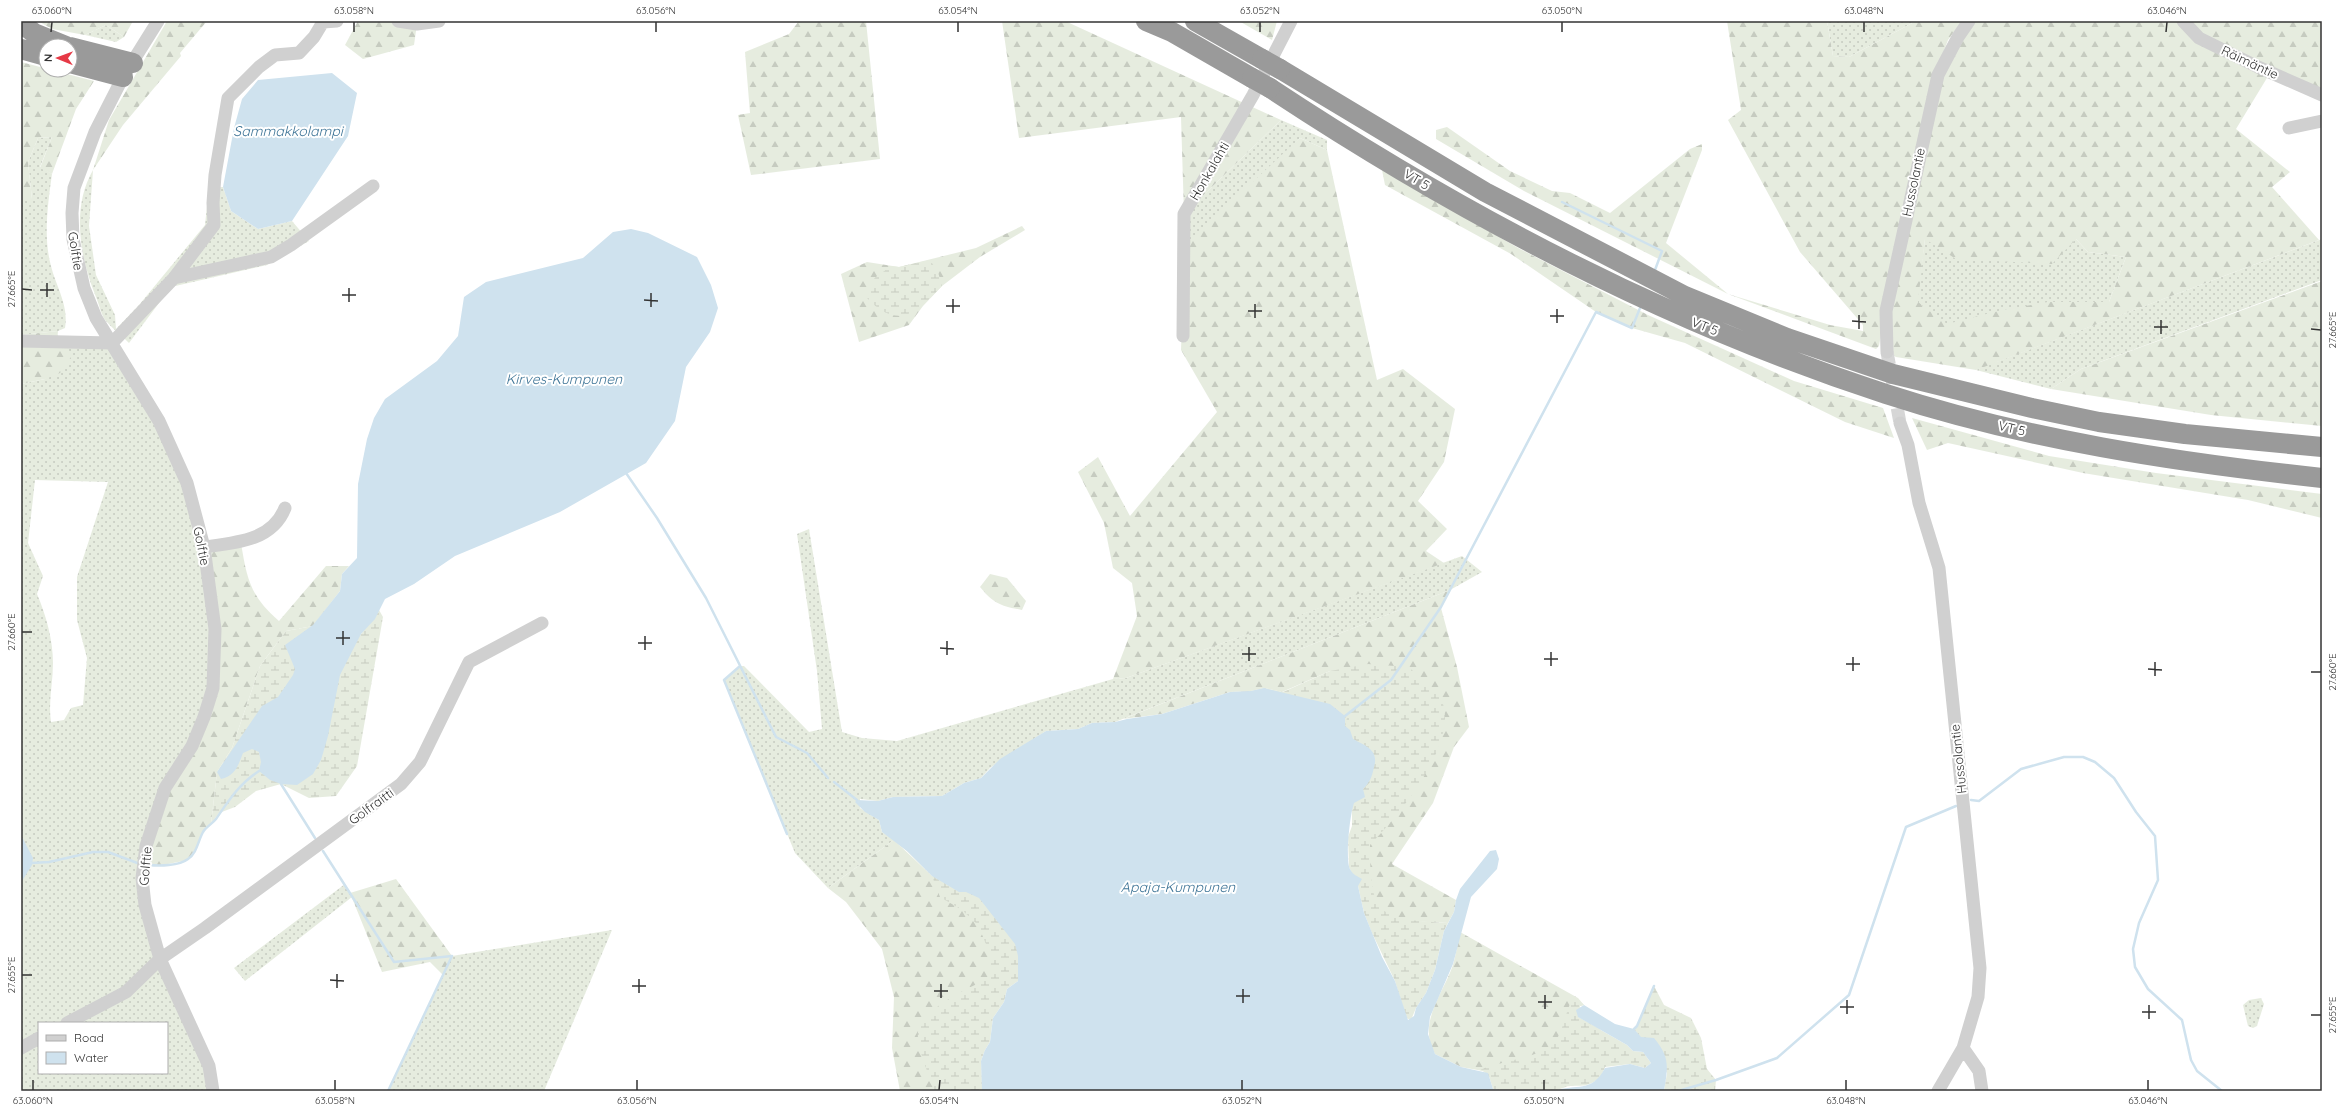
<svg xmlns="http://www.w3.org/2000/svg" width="2343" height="1112" font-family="Quicksand,sans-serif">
<defs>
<pattern id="grass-dots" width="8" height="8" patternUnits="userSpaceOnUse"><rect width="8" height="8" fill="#e6ecdf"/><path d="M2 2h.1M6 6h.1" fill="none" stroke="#c6cbc0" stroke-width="1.8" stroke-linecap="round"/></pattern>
<pattern id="forest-firs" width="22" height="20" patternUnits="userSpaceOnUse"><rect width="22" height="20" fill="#e6ecdf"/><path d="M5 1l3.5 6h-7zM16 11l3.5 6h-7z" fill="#c6cbc0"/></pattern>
<pattern id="wetland-marsh" width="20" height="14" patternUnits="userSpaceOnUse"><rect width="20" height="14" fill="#e6ecdf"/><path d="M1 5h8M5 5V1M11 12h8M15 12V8" fill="none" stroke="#c6cbc0"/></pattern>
</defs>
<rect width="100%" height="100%" fill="#fff"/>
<path fill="url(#grass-dots)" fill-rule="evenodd" d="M 1827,21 L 1916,21 L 1849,57 L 1833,56 Z
M 106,25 L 124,37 L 116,42 L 85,35 Z
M 1281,120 L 1327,140 L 1327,150 L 1300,138 L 1184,261 L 1184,214 Z
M 52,137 L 40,167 L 52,174 C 48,203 43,237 51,266 C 56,287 69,305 65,328 L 58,331 L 21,335 L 21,199 L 32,199 L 28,162 L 38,138 Z
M 93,170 L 89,226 L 96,275 L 115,315 L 116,329 L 139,305 L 205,225 L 209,187 L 223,187 L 231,211 L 258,229 L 292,221 L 309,241 L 267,265 L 171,287 L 129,343 C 122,336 112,328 105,320 C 101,314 99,304 96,297 C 80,258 71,208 93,170 Z
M 1925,239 L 2076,239 L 2088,252 L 2126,257 L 2109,302 L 2048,302 L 1996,362 L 2322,239 L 2322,280 L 2081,369 L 2051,389 L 1976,370 L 1982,367 L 1892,282 L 1917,301 Z
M 57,341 L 112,343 L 187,483 L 204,547 L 213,688 L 146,846 L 145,905 L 213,1091 L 21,1091 L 21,384 L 45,379 ZM 35,480 L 108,482 L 77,577 L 77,620 L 87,658 L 83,705 L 71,708 L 64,720 L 51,722 C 48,702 53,683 53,663 C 53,640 46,615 37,594 L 43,576 L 28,543 ZM 39,1023 L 167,1023 L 167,1073 L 39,1073 Z
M 809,529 L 842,732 L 862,738 L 897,741 L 1113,679 L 1126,678 L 1462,556 L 1482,572 L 1450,590 L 1115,722 L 1092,723 L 1078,729 L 1046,731 L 990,768 L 981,778 L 964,783 L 942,796 L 893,797 L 878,801 L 860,799 L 860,808 L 879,820 L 882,832 L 894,840 L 828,888 L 795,853 L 724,680 L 740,666 L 744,666 L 809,732 L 822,729 L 817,671 L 797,534 Z
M 345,884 L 352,897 L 245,981 L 234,968 Z
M 612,930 L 544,1091 L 388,1091 L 452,956 Z
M 2261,998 L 2264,1004 L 2257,1026 L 2253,1028 L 2248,1026 L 2243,1005 L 2249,1000 Z"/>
<path fill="url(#forest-firs)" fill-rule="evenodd" d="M 38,21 L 133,21 L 124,37 L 106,25 L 85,35 L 52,29 Z
M 167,21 L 207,21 L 180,53 L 181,56 L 123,125 L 93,170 L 109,120 Z
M 358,21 L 398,21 L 417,24 L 414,45 L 363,59 L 345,45 Z
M 799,21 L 866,21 L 880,159 L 751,175 L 738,115 L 750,113 L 745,52 L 789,34 Z
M 1002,21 L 1065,21 L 1281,120 L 1184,214 L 1181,117 L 1019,138 Z
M 1239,21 L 1277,21 L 1272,40 Z
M 1727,21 L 1827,21 L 1833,56 L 1849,57 L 1916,21 L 1962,21 L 1948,40 L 1935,74 L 1895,249 L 1879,346 L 1876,349 L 1728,294 L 1524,191 L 1436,139 L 1436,130 L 1447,127 L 1510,171 L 1552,191 L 1570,193 L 1610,213 L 1690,149 L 1702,144 L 1702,150 L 1666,243 L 1728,294 L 1830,325 L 1863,331 L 1863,325 L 1800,252 L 1728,120 L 1741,110 Z
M 1969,21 L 2322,21 L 2322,95 L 2270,73 L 2236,129 L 2290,172 L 2272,187 L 2319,240 L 1976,370 L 1896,357 L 1887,352 L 1886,311 L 1938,75 ZM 1925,239 L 1956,259 L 2052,264 L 2076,239 L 2088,252 L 2126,257 L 2109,302 L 2048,302 L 2002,310 L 1947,324 L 1918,302 Z
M 21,62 L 94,81 L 76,109 L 52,174 L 40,168 L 52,137 L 38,138 L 28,162 L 32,199 L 21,199 Z
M 1300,138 L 1327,150 L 1377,380 L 1403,369 L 1455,409 L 1444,462 L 1418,501 L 1447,529 L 1426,551 L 1444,563 L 1126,678 L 1113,679 L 1137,616 L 1132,583 L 1113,568 L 1104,523 L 1078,472 L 1098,457 L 1130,516 L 1217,412 L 1181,350 L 1184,261 L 1194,236 Z
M 1382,170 L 1520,249 L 1648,315 L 1794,381 L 1883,408 L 1894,438 L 1845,422 L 1685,343 L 1632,328 L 1596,312 L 1511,254 L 1385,185 Z
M 1022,226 L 1025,230 L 980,257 L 942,286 L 923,306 L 909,325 L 859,342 L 841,274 L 867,262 L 899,267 L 976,248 Z
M 2322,281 L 2322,426 L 2211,415 L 2051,389 L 2081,369 Z
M 58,331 L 57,341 L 73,354 L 60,373 L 45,379 L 21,384 L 21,335 Z
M 1912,418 L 2049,456 L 2156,473 L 2322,494 L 2322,518 L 2248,500 L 2083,473 L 1948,443 L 1927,450 Z
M 241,543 C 247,579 250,596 279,621 L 326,566 L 349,566 L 342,574 L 340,591 L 313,626 L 286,631 L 260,666 L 232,748 L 217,772 L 211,824 L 203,831 L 197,848 L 188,860 L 158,866 L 144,864 L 146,846 L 213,688 L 204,547 Z
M 990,574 L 1007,578 L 1026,601 L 1022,610 C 1001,606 994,604 980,587 Z
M 1450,590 L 1441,608 L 1457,667 L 1469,727 L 1454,747 L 1433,803 L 1392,864 L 1456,900 L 1454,912 L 1448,923 L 1407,921 L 1372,933 L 1330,671 L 1282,692 L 1264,688 L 1251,691 L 1230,692 L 1162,714 L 1123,719 Z
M 894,840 L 932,876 L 997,921 L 981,1061 L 982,1091 L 900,1091 L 892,1048 L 894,997 L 882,949 L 846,902 L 828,888 Z
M 396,879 L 452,956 L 443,975 L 430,962 L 382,972 L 350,893 Z
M 1460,932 L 1578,998 L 1584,1005 L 1580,1006 L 1578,1017 L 1600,1029 L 1566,1087 L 1554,1091 L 1505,1091 L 1483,1071 L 1461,1067 L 1435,1054 C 1417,1023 1443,994 1453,965 C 1456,954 1458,942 1460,932 Z"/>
<path fill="url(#wetland-marsh)" d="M 930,260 L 938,272 L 942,286 C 916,313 899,331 867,298 C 868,277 877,278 891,266 L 899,267 Z
M 379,610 L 383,617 L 357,766 L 336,796 L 309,798 L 281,784 L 256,791 L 235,807 L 219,813 L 211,824 L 217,772 L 232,748 L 260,666 L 286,631 L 313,626 L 361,634 Z
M 1368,664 L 1408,667 C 1414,671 1439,695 1442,701 C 1459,744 1398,816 1370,845 C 1370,917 1378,919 1448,923 L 1444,931 L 1435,970 L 1426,993 L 1416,1008 L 1411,1020 L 1406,1018 L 1395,981 L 1372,933 L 1364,913 L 1358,886 L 1349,867 L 1348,837 L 1352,826 L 1352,811 L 1363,789 L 1371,781 L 1369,748 L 1353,739 L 1350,730 L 1345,726 L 1347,718 L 1230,692 L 1251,691 L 1264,688 L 1283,692 L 1330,671 Z
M 882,832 L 960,870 L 1022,941 L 1018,981 L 1007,989 L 1004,1002 L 993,1018 L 990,1042 L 985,1050 L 981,1061 L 982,1091 L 935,1091 C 930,1078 916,1046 918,1032 C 922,1008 969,988 989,978 L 991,956 L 978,925 L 962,910 L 940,897 L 932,876 L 907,851 Z
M 1654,986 L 1664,1005 L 1691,1018 L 1701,1038 L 1707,1069 L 1716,1080 L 1715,1091 L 1664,1091 L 1667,1073 L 1634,1029 L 1637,1026 Z
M 1574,996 L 1584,1005 L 1580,1006 L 1578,1017 L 1627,1045 L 1633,1051 L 1643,1052 L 1651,1063 L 1645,1068 L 1630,1064 L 1605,1067 C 1603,1072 1601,1078 1597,1080 C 1584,1089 1577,1084 1564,1087 C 1543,1092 1515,1094 1493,1089 L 1488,1073 L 1480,1070 C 1496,1062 1543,1056 1553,1045 C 1564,1031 1565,1011 1574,996 Z"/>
<path fill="#cfe2ee" d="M 332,73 L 357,93 L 348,136 L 292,221 L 258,229 L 231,211 L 223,187 L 234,128 L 242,99 L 258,80 Z
M 631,229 L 648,233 L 697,257 L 711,285 L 718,308 L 710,332 L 686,367 L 675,421 L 646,463 L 560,512 L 455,556 L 414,584 L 385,599 L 375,619 L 361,634 L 340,675 L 328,736 L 321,760 L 313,774 L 297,785 L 281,784 L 270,780 L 259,771 L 261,762 L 259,752 L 252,749 L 243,753 C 238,766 235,776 221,779 L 217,772 L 262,706 L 278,697 L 293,675 L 295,669 L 285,645 L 313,625 L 340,591 L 342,574 L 357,558 L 358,484 L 367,439 L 374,418 L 385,399 L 437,361 L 458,336 L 464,297 L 486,282 L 583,258 L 613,232 Z
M 1264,688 L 1330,704 L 1345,716 L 1345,726 L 1350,730 L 1353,739 C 1366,746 1379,750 1374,767 C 1372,777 1370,782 1363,789 L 1365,797 L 1354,803 C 1350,814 1345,859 1350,869 C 1353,875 1357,876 1362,879 L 1358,886 L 1364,913 L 1382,957 L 1395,981 L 1408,1020 L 1414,1016 L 1416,1008 L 1426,993 L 1435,970 L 1444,931 L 1454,912 L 1456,900 L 1460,889 L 1490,851 L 1496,850 L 1499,859 L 1497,869 L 1471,897 L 1453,964 L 1430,1017 L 1428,1034 L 1435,1054 L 1461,1067 L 1488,1073 L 1493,1089 L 1505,1091 L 982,1091 L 981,1061 L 985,1050 L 990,1042 L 993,1018 L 1004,1002 L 1007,989 L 1018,981 L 1018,956 L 1015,944 L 979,898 L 966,892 L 959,892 L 932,876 L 907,851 L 882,832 L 879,820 L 865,812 L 855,802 L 857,800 L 878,801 L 893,797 L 942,796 L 964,783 L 981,778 L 1000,759 L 1046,731 L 1078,729 L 1092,723 L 1115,722 L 1127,719 L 1162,714 L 1230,692 L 1251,691 Z
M 21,835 L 33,858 L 32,865 L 22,881 L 21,903 Z
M 1584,1005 L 1615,1024 L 1634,1029 L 1641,1037 L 1654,1038 C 1670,1057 1668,1067 1664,1091 L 1554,1091 C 1577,1083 1591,1094 1605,1068 L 1630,1064 L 1645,1068 L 1651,1063 L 1643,1052 L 1633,1051 L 1627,1045 L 1578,1017 L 1576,1010 Z"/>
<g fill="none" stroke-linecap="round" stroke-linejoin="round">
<path stroke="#cfe2ee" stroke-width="2.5" d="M 1562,202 L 1662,251 L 1655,270
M 626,473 L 657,518 L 706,598 L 776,737 L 807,753 L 828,778
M 740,666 L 724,680 L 787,834
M 1345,716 L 1391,680 L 1441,607 L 1596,312 L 1632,328 L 1640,308
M 834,782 L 857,800
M 281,784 L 315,838
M 1971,800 L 1979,801 L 2021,769 L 2064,757 L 2083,757 L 2095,762 L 2114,778 L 2136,812 L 2155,836 L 2158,880 L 2139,923 L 2133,949 L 2135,967 L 2148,989 L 2182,1020 L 2191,1060 L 2197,1071 L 2222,1091
M 323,851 L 394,962 L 452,956 L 388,1091
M 31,863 L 49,862 L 93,852 L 108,852 L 140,864
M 149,865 C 159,866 179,866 188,859 C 197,853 198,841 203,832 C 206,827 212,824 216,819 C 229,800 239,784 259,771
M 1634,1029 L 1637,1026 L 1654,986
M 1678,1091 L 1716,1080 L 1777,1058 L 1849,995 L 1906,827 L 1956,806"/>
<path stroke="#d6d6d6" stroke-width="13" stroke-dasharray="13 6" stroke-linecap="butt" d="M 1887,352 L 1900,423"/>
<path stroke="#d0d0d0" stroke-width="13" d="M 158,21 L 123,77 L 95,132 L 74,188 L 72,213 L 73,239 L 84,288 L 96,318 L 159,421 L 187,483 L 204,547 L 215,629 L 213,688 L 204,717 L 192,746 L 165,788 L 146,846 L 142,878 L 145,905 L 160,959 L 209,1066 L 213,1091
M 398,21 L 417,24 L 439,21
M 2183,21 L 2199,38 L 2258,67 L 2322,95
M 2289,128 L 2322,121
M 174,278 L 271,257 L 291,245 L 373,186
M 1183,336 L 1184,214 L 1253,95 L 1291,21
M 21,341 L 112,343 L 174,278 L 214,225 L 213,203 L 215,175 L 228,98 L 259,67 L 275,55 L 299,53 L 314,37 L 323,22 L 337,21
M 1887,352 L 1886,311 L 1938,75 L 1958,37 L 1969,21
M 1900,423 L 1908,445 L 1919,503 L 1939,568 L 1980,968 L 1978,997 L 1963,1048 L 1938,1091
M 204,547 C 235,543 272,541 285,508
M 67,1023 L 126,992 L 160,959 L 205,928 L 401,784 L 420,762 L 469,662 L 542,623
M 21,1048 L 39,1038
M 1963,1048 L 1979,1071 L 1982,1091"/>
<path stroke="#9a9a9a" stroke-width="20" d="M 1146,21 L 1172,32 L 1252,78
M 1195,21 L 1262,59
M 21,23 L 34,33 L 66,46
M 70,47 L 133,63
M 21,49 L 46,56
M 70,63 L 123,77
M 1280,69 L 1485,192 L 1685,296 L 1787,338 L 1893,374 L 2032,408 L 2099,422 L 2185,434 L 2322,447
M 1270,88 C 1462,215 1667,323 1886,394 C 2027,440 2175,462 2322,478"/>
<path stroke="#9a9a9a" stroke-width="20" d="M 1262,59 L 1280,69
M 1252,78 L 1270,88"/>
</g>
<path fill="none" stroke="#333" stroke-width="1.5" d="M 51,32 L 52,22M 354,32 L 354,22M 656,32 L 656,22M 958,32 L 958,22M 1260,32 L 1260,22M 1562,32 L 1562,22M 1864,32 L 1864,22M 2166,32 L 2167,22M 22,289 L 32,290M 40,290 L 54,290M 342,295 L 356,295M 47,297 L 47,283M 644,300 L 658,301M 349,302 L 349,288M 946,306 L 960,306M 651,307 L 651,293M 1248,311 L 1262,311M 953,313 L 953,299M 1550,316 L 1564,316M 1255,318 L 1255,304M 1852,321 L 1866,322M 1557,323 L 1557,309M 2154,327 L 2168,327M 1859,329 L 1859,315M 2311,329 L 2321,330M 2161,334 L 2161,320M 22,632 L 32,632M 336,638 L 350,638M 638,643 L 652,643M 343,645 L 343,631M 940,648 L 954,649M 645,650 L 645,636M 1242,654 L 1256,654M 947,655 L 947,641M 1544,659 L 1558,659M 1249,661 L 1249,647M 1846,664 L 1860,664M 1551,666 L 1551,652M 2148,669 L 2162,670M 1853,671 L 1853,657M 2311,672 L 2321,672M 2155,676 L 2155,662M 22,975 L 32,975M 330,980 L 344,981M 632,986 L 646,986M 337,988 L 337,974M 934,991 L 948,991M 639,993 L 639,979M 1236,996 L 1250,996M 941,998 L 941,984M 1538,1002 L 1552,1002M 1243,1003 L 1243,989M 1840,1007 L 1854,1007M 1545,1009 L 1545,995M 2142,1012 L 2156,1012M 1847,1014 L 1847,1000M 2311,1015 L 2321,1015M 2149,1019 L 2149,1005M 33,1090 L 33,1080M 335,1090 L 335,1080M 637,1090 L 637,1080M 939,1090 L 940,1080M 1242,1090 L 1242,1080M 1544,1090 L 1544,1080M 1846,1090 L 1846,1080M 2148,1090 L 2148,1080"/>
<g text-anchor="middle" stroke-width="4" stroke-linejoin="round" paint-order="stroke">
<g font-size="13" fill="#333" stroke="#fff">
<text transform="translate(2250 62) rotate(25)" y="5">Räimäntie</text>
<text transform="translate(1209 171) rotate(-60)" y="5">Honkalahti</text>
<text transform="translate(1417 179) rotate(31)" y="5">VT 5</text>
<text transform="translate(1913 182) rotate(-78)" y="5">Hussolantie</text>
<text transform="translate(76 251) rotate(81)" y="5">Golftie</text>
<text transform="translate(1705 326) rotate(22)" y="5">VT 5</text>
<text transform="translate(2012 428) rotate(13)" y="5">VT 5</text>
<text transform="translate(202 546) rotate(79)" y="5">Golftie</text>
<text transform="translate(1958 759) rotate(-96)" y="5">Hussolantie</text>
<text transform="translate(371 806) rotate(-36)" y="5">Golfraitti</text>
<text transform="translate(145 866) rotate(-85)" y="5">Golftie</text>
</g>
<g font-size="14" font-style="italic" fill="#3f7597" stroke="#fff">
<text x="288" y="136">Sammakkolampi</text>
<text x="564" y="384">Kirves-Kumpunen</text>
<text x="1178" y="892">Apaja-Kumpunen</text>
</g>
</g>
<rect width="2343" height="1112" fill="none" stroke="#ffffff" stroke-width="44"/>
<rect x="38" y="1022" width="130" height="52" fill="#ffffff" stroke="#adadad"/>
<rect x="46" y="1035" width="20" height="6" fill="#d0d0d0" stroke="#adadad"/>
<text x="74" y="1042" font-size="12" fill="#333333">Road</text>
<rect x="46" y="1052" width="20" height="12" fill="#cfe2ee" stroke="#adadad"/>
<text x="74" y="1062" font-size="12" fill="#333333">Water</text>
<g transform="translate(58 58) rotate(271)"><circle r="19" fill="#ffffff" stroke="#adadad"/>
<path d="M0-3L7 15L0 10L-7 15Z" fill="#e63946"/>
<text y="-6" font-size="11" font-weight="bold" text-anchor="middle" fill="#333333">N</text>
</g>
<rect x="22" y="22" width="2299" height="1068" fill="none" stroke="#333" stroke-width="1.5"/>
<g font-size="10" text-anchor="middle" fill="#333">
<text x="52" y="14">63.060°N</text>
<text x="354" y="14">63.058°N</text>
<text x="656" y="14">63.056°N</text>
<text x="958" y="14">63.054°N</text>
<text x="1260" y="14">63.052°N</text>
<text x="1562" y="14">63.050°N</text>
<text x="1864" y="14">63.048°N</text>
<text x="2167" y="14">63.046°N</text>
<text transform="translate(11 289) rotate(-90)" y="4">27.665°E</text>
<text transform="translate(2332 330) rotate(-90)" y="4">27.665°E</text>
<text transform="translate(11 632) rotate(-90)" y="4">27.660°E</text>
<text transform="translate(2332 672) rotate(-90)" y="4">27.660°E</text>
<text transform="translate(11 975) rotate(-90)" y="4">27.655°E</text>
<text transform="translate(2332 1015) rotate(-90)" y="4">27.655°E</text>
<text x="33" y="1104">63.060°N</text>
<text x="335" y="1104">63.058°N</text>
<text x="637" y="1104">63.056°N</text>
<text x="939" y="1104">63.054°N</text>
<text x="1242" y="1104">63.052°N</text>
<text x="1544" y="1104">63.050°N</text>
<text x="1846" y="1104">63.048°N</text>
<text x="2148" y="1104">63.046°N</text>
</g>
</svg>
